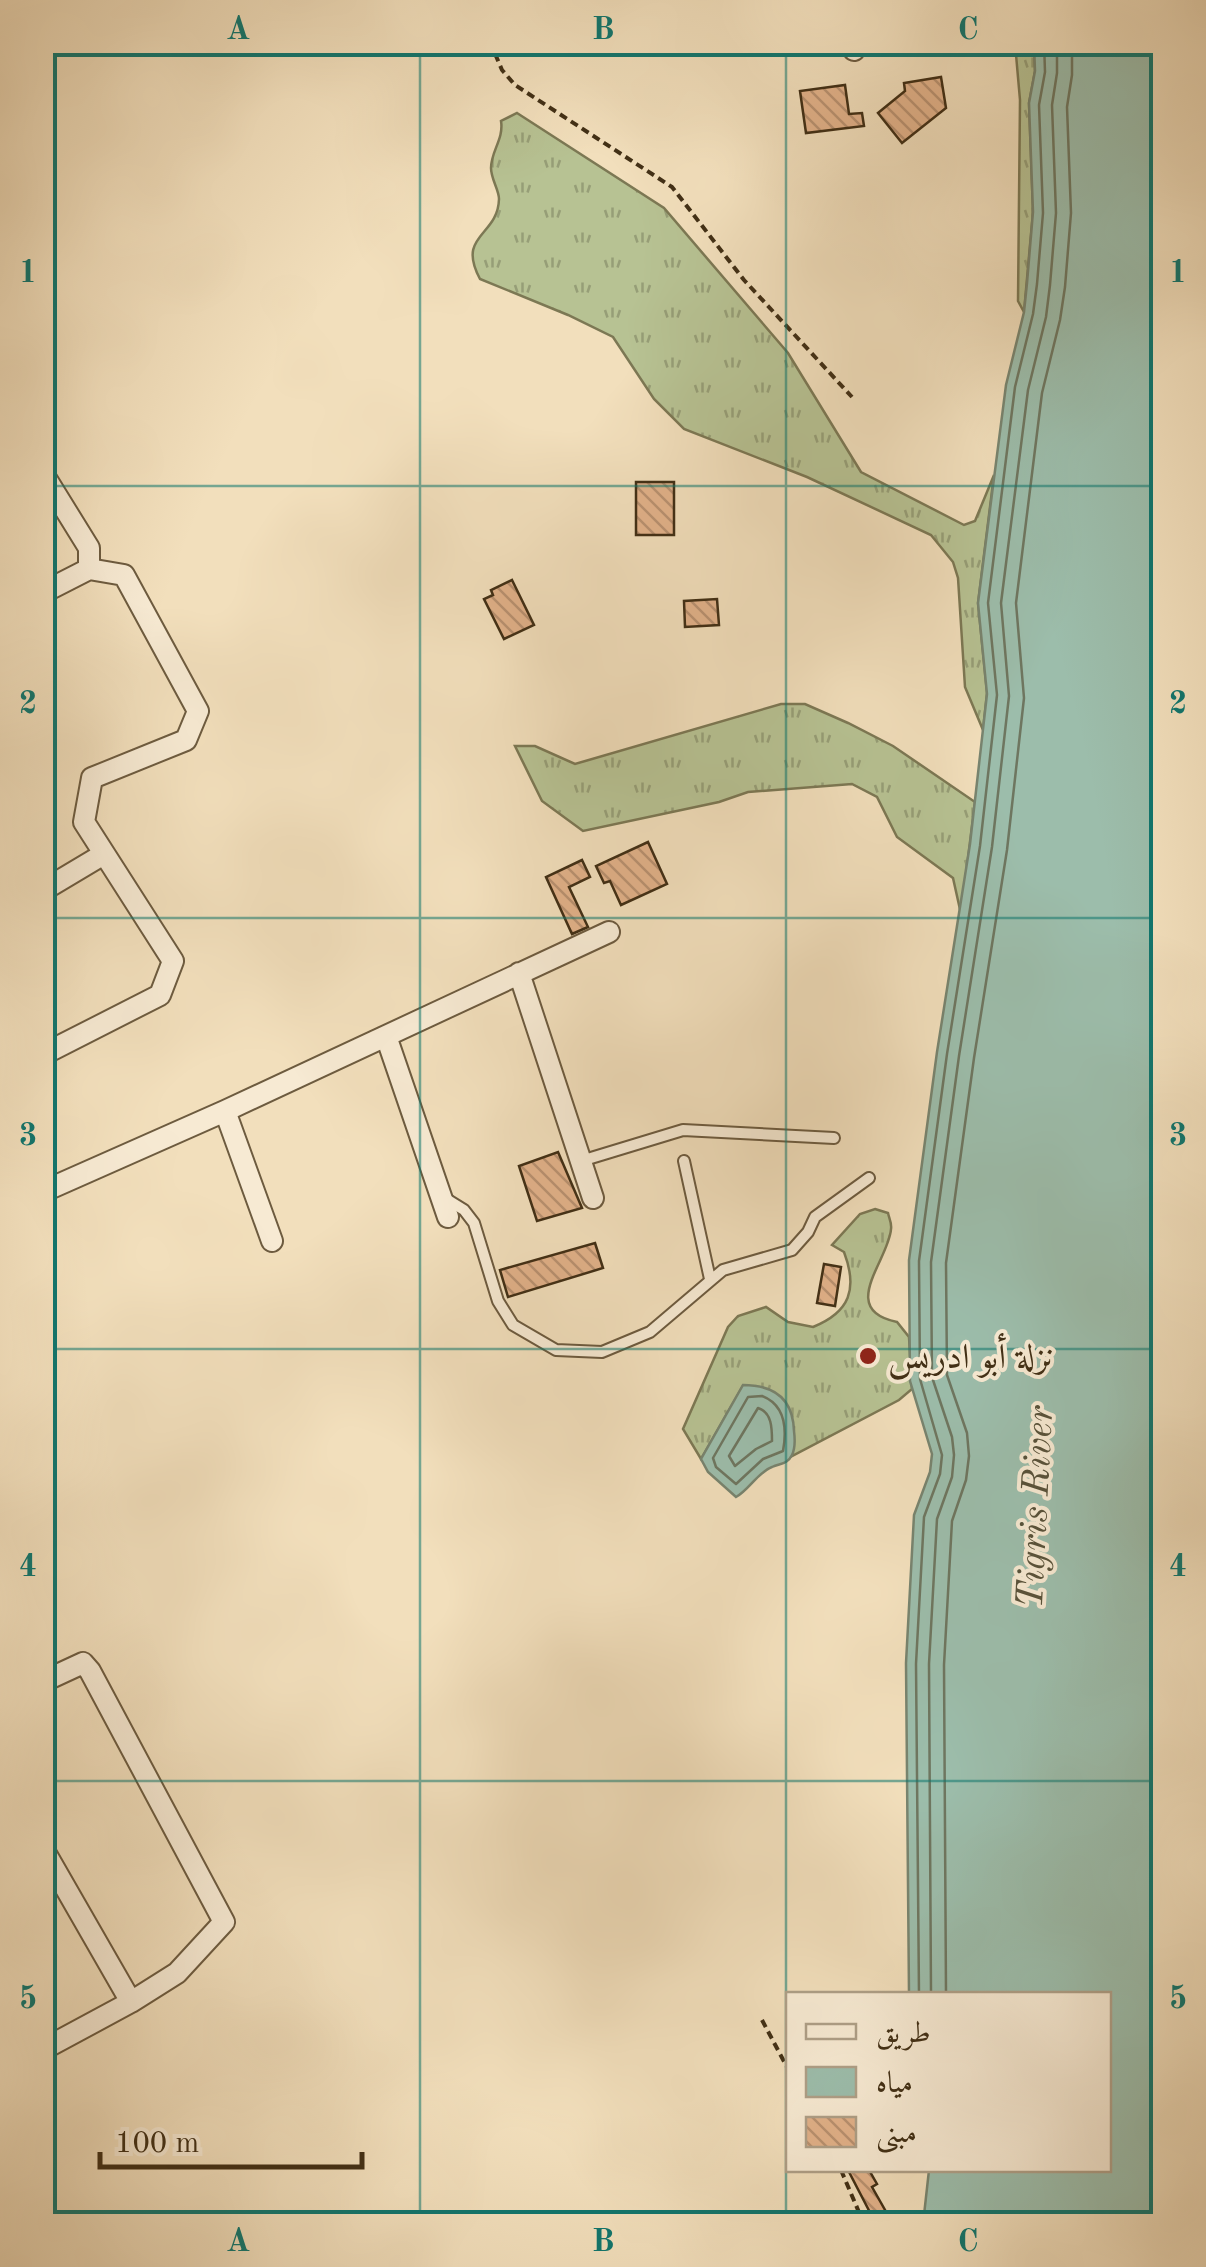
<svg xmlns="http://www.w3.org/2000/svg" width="1206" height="2267" font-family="'Old Standard TT',Amiri,serif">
<defs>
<pattern id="grass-tufts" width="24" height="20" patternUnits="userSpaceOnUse" patternTransform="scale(2.5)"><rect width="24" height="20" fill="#b7c293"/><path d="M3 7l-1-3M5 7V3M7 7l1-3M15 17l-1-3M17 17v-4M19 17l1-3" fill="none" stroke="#969e77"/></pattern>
<pattern id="building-back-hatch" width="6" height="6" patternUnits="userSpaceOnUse" patternTransform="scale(2.5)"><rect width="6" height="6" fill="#e2b28a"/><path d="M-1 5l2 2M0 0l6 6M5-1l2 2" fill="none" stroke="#b99170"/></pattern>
</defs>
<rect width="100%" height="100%" fill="#f2dfbc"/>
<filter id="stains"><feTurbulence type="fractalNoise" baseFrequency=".002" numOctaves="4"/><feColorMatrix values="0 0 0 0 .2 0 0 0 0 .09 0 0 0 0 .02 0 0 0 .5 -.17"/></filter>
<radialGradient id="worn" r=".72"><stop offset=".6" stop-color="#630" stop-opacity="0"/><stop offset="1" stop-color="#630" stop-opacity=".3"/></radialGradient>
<path fill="url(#grass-tufts)" stroke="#7c7854" stroke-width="2.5" d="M 1015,43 L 1034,43 L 1035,71 L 1029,103 L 1033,212 L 1024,312 L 1018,301 L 1020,100 Z
M 517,113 L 664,208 L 788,353 L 861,472 L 964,525 L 975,521 L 994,475 L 978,603 L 987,693 L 983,730 L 965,687 L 958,578 L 953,562 L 931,535 L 807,477 L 684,429 L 654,399 L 613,337 L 568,315 L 480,279 C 456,234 498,237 499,199 C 499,190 491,179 491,168 C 491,151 504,139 501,121 Z
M 781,704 L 805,704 L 848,723 L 893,746 L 975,802 L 961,914 L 953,878 L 897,837 L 877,797 L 852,784 L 748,792 L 719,802 L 583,831 L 542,801 L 515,746 L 535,746 L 575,764 Z
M 875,1209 L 888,1213 C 889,1218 892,1223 891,1229 C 889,1260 837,1310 897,1322 L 909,1337 L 912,1389 L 899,1400 L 792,1456 L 794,1427 L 743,1386 L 701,1459 L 683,1429 L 728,1327 L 738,1316 L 766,1307 L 788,1322 L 813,1327 C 850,1312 858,1289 844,1252 L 832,1245 L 860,1214 Z"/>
<path fill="#9cbdab" stroke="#78846f" stroke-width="2.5" d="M 1034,43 L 1163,43 L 1163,2224 L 923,2224 L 929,2170 L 1108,2170 L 1108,1994 L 909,1994 L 906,1663 L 914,1515 L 930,1472 L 932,1454 L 910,1381 L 909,1260 L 937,1052 L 970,844 L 987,694 L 978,603 L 1006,385 L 1024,312 L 1027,283 L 1033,212 L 1029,103 L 1035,71 Z
M 743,1385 C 774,1385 793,1398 794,1431 C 795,1439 795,1449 792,1455 C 787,1465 780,1463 772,1467 C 758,1472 749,1490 736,1497 L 708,1472 L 701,1459 Z"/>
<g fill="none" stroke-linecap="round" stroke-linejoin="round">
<path stroke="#6e7660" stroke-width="2.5" d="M 762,1396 C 785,1405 787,1429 783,1451 L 763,1459 L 736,1484 L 716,1467 L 713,1458 L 748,1397 Z
M 758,1408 C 772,1412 772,1429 772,1441 L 756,1449 L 735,1466 L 729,1456 Z
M 919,1994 L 916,1664 L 924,1517 L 940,1474 L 942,1455 L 920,1379 L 919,1261 L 947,1054 L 980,846 L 997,695 L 988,603 L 1015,387 L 1033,314 L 1037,284 L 1043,213 L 1039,105 L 1045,72 L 1044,42
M 931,1994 L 929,1664 L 937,1519 L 952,1477 L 954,1455 L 952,1437 L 932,1377 L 931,1262 L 959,1056 L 992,847 L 1009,696 L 1001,603 L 1028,390 L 1046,317 L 1050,285 L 1056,213 L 1052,105 L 1057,73 L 1057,42
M 946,1994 L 944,1665 L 952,1521 L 966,1480 L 969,1456 L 967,1433 L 947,1375 L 946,1263 L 974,1058 L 1007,850 L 1024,698 L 1016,603 L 1042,393 L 1060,320 L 1065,287 L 1071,213 L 1067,107 L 1072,75 L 1072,42"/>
</g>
<path fill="url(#building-back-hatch)" stroke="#412f15" stroke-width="2.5" d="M 941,77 L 946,108 L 902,143 L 878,113 L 905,91 L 904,83 Z
M 845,85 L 849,114 L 862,113 L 864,126 L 806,133 L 800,91 Z
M 636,482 L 674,482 L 674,535 L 636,535 Z
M 512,580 L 534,625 L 504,639 L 484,599 L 493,595 L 491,590 Z
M 717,599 L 719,625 L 685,627 L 684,601 Z
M 648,842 L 667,884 L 621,905 L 610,881 L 604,883 L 596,866 Z
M 582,860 L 590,877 L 569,887 L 588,927 L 572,934 L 546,877 Z
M 558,1152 L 582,1208 L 537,1221 L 519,1166 Z
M 595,1243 L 603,1268 L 508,1297 L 500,1270 Z
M 824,1264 L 841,1267 L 835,1306 L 817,1303 Z
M 848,2170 L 869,2170 L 877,2184 L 872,2187 L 893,2224 L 876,2224 Z"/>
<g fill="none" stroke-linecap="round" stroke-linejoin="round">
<defs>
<path id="lane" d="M 581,1161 L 683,1130 L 834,1138
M 684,1161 L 710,1279
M 443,1197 L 464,1210 L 474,1223 L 498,1301 L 513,1325 L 556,1350 L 602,1352 L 650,1332 L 723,1270 L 792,1250 L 808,1232 L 815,1217 L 869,1178"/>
<path id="street" d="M 852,42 L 854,50
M 42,472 L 89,548 L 89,569 L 42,593
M 42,891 L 104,854
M 519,973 L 593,1198
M 386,1036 L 448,1217
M 42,1055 L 160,995 L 173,961 L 84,822 L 92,778 L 186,740 L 198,711 L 124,575 L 89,569
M 225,1111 L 272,1241
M 42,1192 L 225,1111 L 609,932
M 42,1682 L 83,1663 L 90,1671 L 224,1922 L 177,1973 L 131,2002 L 42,2050
M 42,1847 L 131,2002"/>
</defs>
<use href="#lane" stroke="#6d5b3f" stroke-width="14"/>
<use href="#street" stroke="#6d5b3f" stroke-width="24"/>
<path stroke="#412f15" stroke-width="4" stroke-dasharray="8 5" stroke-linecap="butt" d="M 490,42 L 502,70 L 515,85 L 672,187 L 744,280 L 852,397
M 762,2020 L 788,2069
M 841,2170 L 864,2224"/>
<use href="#lane" stroke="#f7ead3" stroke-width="10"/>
<use href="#street" stroke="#f7ead3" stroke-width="20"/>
</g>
<path fill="none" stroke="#0f766e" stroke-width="2.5" stroke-opacity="0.55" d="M 420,42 L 420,2224M 786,42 L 786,2224M 42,486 L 1164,486M 42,918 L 1164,918M 42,1349 L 1164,1349M 42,1781 L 1164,1781"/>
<circle fill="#8f2418" stroke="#f7ead3" stroke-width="4" cx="868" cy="1356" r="10"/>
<g text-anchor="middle" stroke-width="8" stroke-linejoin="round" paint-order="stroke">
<g font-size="35" fill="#412f15" stroke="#f7ead3" text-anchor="start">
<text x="888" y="1368">نزلة أبو ادريس</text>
</g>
<g font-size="38" font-style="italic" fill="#58523a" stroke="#f7ead3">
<text transform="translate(1034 1507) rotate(-87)" y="13">Tigris River</text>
</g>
</g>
<rect width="1206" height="2267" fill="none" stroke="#f2dfbc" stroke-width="110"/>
<rect x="786" y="1992" width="325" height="180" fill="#f7ead3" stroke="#ae9f87" stroke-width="2.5"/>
<rect x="806" y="2024" width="50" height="15" fill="#f7ead3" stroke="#ae9f87" stroke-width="2.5"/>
<text x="876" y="2042" font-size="30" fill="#412f15">طريق</text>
<rect x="806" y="2067" width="50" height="30" fill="#9cbdab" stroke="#ae9f87" stroke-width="2.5"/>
<text x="876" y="2092" font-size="30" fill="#412f15">مياه</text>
<rect x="806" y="2117" width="50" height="30" fill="url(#building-back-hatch)" stroke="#ae9f87" stroke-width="2.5"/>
<text x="876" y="2142" font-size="30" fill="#412f15">مبنى</text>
<path d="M100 2152v15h262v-15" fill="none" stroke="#412f15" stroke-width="5"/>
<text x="115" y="2152" font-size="30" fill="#412f15" stroke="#f7ead3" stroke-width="8" paint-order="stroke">100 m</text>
<rect x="55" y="55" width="1096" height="2157" fill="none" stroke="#0f766e" stroke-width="4"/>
<g font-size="32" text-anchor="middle" font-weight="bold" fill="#0f766e">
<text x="238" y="39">A</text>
<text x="603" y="39">B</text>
<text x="968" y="39">C</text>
<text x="28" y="282">1</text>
<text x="1178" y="282">1</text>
<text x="28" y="713">2</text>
<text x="1178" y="713">2</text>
<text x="28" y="1145">3</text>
<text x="1178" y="1145">3</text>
<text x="28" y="1576">4</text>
<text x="1178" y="1576">4</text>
<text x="28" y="2008">5</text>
<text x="1178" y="2008">5</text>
<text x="238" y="2251">A</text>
<text x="603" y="2251">B</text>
<text x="968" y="2251">C</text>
</g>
<rect width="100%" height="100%" filter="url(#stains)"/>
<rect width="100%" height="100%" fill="url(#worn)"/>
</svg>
